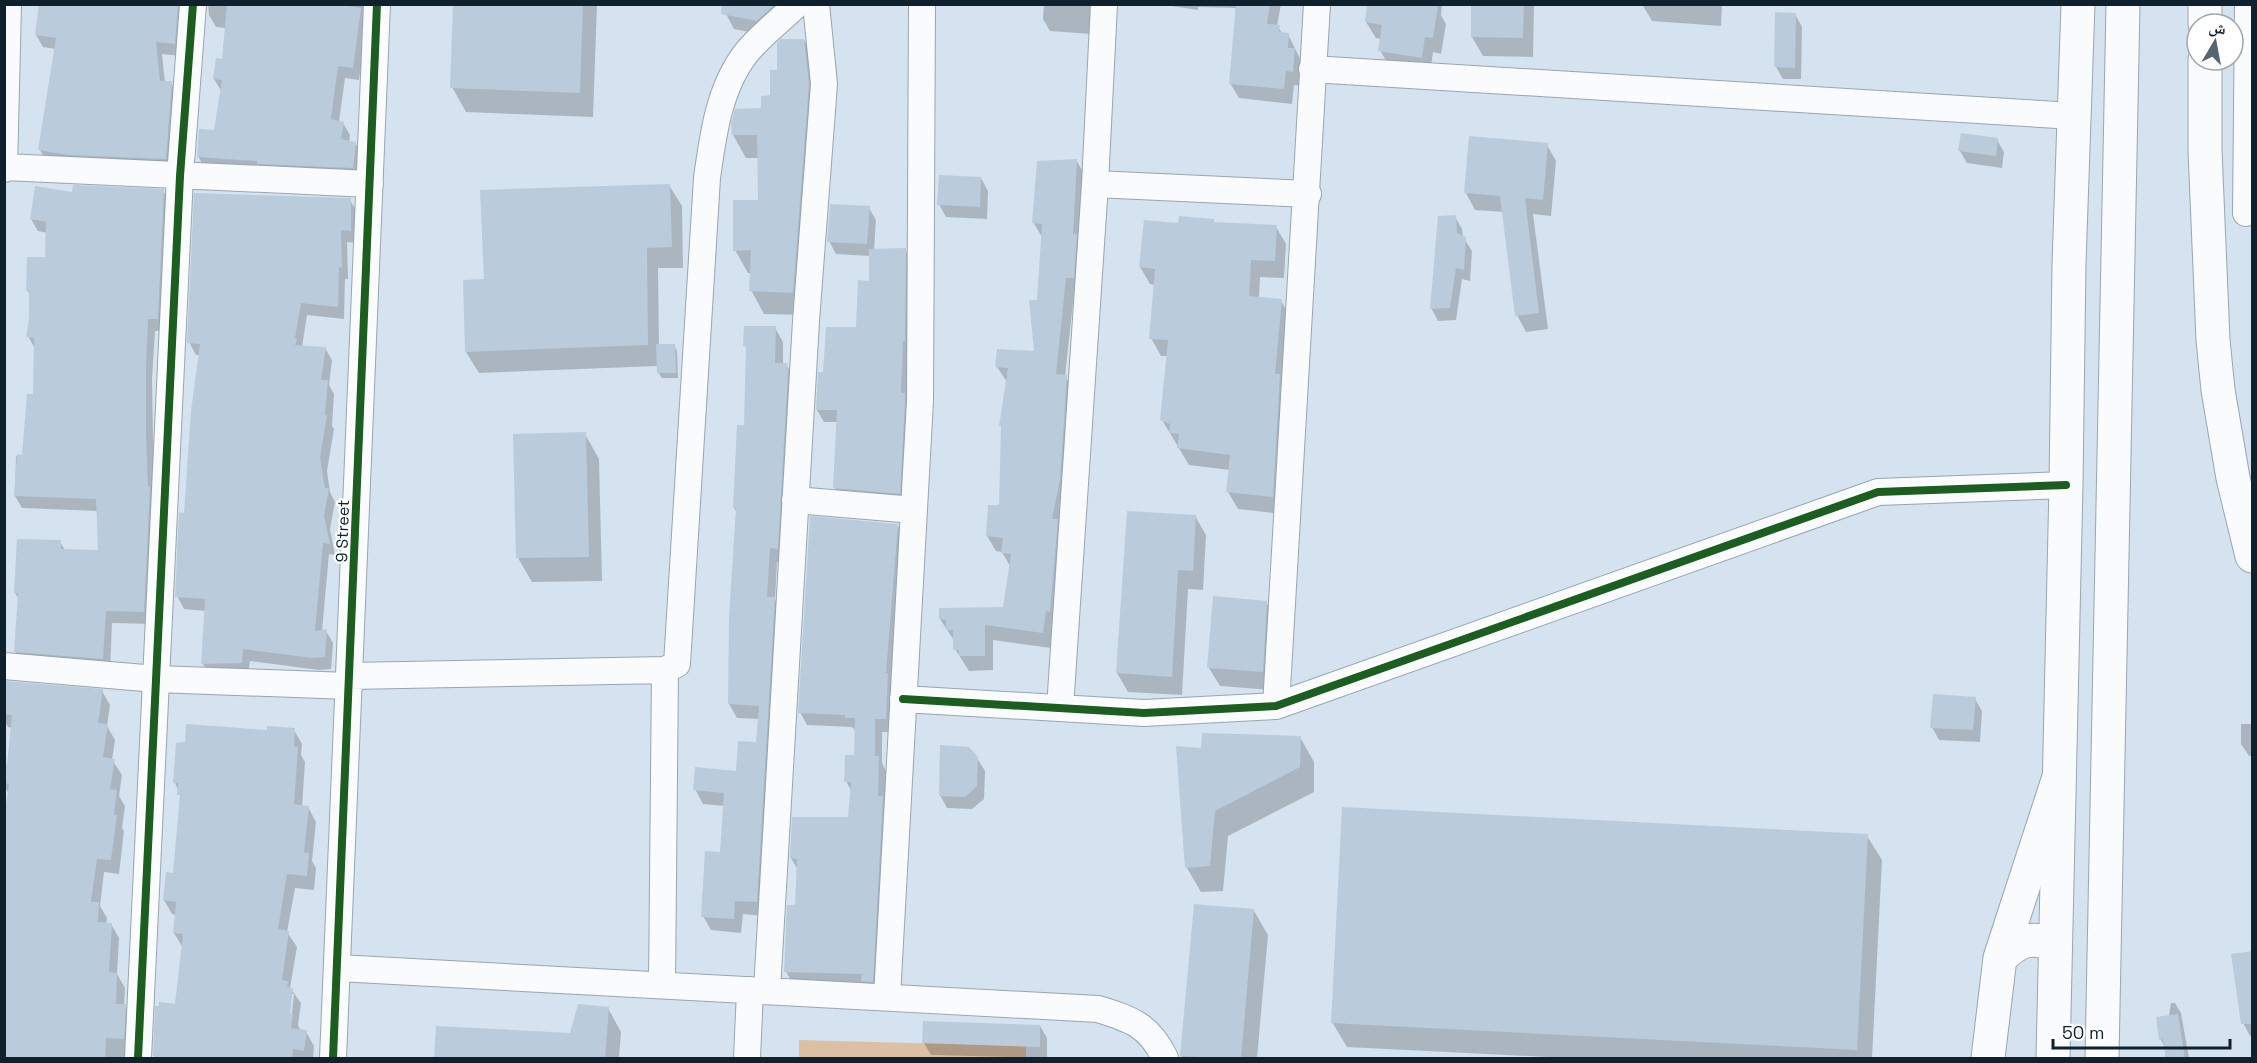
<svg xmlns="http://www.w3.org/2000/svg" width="2257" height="1063" font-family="'Space Grotesk','Noto Naskh Arabic',sans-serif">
<rect width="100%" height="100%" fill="#d5e3f0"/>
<path fill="#dcc0a3" d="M 799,1040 L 1026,1046 L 1026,1058 L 799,1058 Z"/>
<path fill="#0003" fill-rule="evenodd" d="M 60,4 L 192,4 L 181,56 L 162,54 L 165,83 L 171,83 L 178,95 L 173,172 L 47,162 L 40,150 L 56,49 L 43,47 L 36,35 Z
M 208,4 L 365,4 L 367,22 L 359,80 L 345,78 L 339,122 L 343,123 L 350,135 L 349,142 L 355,143 L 363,156 L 359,180 L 205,169 L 198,156 L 215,132 L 222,92 L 214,79 L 223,61 L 226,28 L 216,27 L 209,15 Z
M 455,4 L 597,4 L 593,117 L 466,112 L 452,87 Z
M 728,4 L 797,4 L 765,35 L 734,29 L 726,14 Z
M 1044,4 L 1094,4 L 1092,34 L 1050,31 L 1043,19 Z
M 1158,4 L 1281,4 L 1277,26 L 1283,34 L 1288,34 L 1303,65 L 1301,86 L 1294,85 L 1292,104 L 1239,98 L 1230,83 L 1237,11 L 1235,8 L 1198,7 L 1198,10 Z
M 1369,4 L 1442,4 L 1441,15 L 1446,24 L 1441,54 L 1433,52 L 1430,73 L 1389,66 L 1380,50 L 1381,39 L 1376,38 L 1366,22 Z
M 1473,4 L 1534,4 L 1533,57 L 1483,56 L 1472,37 Z
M 1642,4 L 1722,4 L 1721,26 L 1652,21 Z
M 1795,14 L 1802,27 L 1801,79 L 1783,79 L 1776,67 Z
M 804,40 L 817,63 L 806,315 L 764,314 L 751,290 L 752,273 L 748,273 L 735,250 L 760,201 L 759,158 L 746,158 L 733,135 L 763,110 L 772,97 L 778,72 Z
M 1997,140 L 2004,152 L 2002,168 L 1967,163 L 1960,151 Z
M 1547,145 L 1556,161 L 1551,216 L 1533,214 L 1548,329 L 1526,332 L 1517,315 L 1504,212 L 1475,210 L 1466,193 Z
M 1076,160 L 1085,175 L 1082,293 L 1074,293 L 1065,376 L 1075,392 L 1051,648 L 993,640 L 993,670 L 969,671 L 955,649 L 955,642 L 940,619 L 1004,609 L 1010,566 L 1002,552 L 996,551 L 987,536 L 1001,506 L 1003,430 L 1001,426 L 1007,382 L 997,367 L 1035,352 L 1042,237 L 1033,222 Z
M 981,178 L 988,191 L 987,219 L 946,217 L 939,204 Z
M 669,185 L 682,206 L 683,268 L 658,268 L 659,346 L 674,346 L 677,351 L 678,378 L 662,378 L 658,372 L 658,366 L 479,373 L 466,352 L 485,280 Z
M 163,191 L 171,203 L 165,331 L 155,331 L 152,379 L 154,497 L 151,624 L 112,623 L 110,671 L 23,664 L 15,651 L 19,599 L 15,593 L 60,542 L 65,550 L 99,552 L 98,511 L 22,508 L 15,496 L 16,456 L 23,456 L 34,396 L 35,349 L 28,336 L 31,296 L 27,290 L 47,259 L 48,233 L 38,231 L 31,219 L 73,194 Z
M 350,200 L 357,212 L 358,243 L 347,242 L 348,279 L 345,279 L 344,319 L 307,315 L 302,347 L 325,348 L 332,360 L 329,385 L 334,394 L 332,426 L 334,429 L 327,471 L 330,492 L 335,502 L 330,529 L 335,555 L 329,554 L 322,631 L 326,631 L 333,643 L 331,669 L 319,670 L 250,661 L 248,675 L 210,676 L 203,664 L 206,611 L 184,609 L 177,596 L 200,355 L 196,355 L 189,342 Z
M 869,208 L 876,220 L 874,250 L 905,250 L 912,262 L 906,505 L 842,500 L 835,488 L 838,422 L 824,422 L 817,410 L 825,374 L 858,329 L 871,282 L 870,256 L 836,254 L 829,241 Z
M 1455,217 L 1462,229 L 1463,237 L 1472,251 L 1470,281 L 1462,279 L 1456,320 L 1438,321 L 1431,308 Z
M 1213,220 L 1215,224 L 1276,227 L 1286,244 L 1284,278 L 1260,277 L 1259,298 L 1281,301 L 1291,318 L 1282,514 L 1238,509 L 1228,492 L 1230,470 L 1189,465 L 1162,420 L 1168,356 L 1161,356 L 1151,338 L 1156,285 L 1150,284 L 1140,267 L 1180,225 Z
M 775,328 L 783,342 L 783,364 L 786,364 L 795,379 L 785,563 L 777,562 L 775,600 L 782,613 L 765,916 L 743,914 L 741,933 L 711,930 L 703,916 L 721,854 L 725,806 L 703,804 L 695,789 L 737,772 L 758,744 L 759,719 L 737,718 L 729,704 L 731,616 L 737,513 L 734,507 L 745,427 L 747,349 L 745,346 Z
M 585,434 L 599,459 L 602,581 L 532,582 L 518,558 Z
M 1195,516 L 1206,535 L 1203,590 L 1188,589 L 1182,695 L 1128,692 L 1117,673 Z
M 897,525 L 905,538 L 893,732 L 882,732 L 882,763 L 886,771 L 880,994 L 793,985 L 786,971 L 796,906 L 798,870 L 791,858 L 850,819 L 852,792 L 846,781 L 856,757 L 856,731 L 852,727 L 807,725 L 800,712 Z
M 1266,602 L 1277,621 L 1273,690 L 1220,686 L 1209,668 Z
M 4,681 L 102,691 L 110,705 L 107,726 L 115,740 L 112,760 L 122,775 L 119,796 L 125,806 L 122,828 L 124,831 L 119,874 L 104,872 L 100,906 L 107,918 L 106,924 L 111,924 L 119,938 L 117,974 L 125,988 L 124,1005 L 133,1020 L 131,1058 L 4,1058 L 9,794 L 4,786 L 4,765 L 9,765 L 13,728 L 8,727 L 4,721 Z
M 1975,699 L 1982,711 L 1980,742 L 1939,740 L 1932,727 Z
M 2241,724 L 2252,724 L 2252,756 L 2249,756 L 2241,744 Z
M 294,730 L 302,744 L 301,755 L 305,762 L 302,807 L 308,807 L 316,822 L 312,861 L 316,868 L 314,890 L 295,888 L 287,932 L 297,947 L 290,988 L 301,1003 L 298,1025 L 300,1029 L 306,1032 L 314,1046 L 313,1058 L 156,1058 L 155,1056 L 176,1006 L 183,948 L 174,933 L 176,915 L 172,914 L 164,900 L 175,875 L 181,798 L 175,783 L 268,732 ZM 291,994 L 294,994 L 291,1021 L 288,1020 Z
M 1300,737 L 1314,762 L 1314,792 L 1228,836 L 1223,891 L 1201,892 L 1187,868 L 1202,749 Z
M 977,758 L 985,771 L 984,799 L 972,809 L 947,808 L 940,795 Z
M 1867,836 L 1882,860 L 1872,1058 L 1567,1058 L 1347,1047 L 1332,1022 Z
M 1254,911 L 1268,935 L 1257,1058 L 1183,1058 L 1181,1055 Z
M 2252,952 L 2252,1035 L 2250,1036 L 2243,1023 Z
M 2171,1003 L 2175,1003 L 2181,1013 L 2189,1058 L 2165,1058 L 2166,1049 L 2161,1040 L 2157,1018 L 2169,1016 Z
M 608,1008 L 621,1032 L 619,1058 L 436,1058 L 571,1035 Z
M 1040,1026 L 1047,1038 L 1047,1058 L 931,1055 L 924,1043 Z"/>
<path fill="#bacbdb" d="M 39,4 L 178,4 L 175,44 L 156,42 L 160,81 L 172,81 L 166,159 L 69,155 L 38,150 L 56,38 L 35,35 Z
M 227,4 L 333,4 L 361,8 L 353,68 L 338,66 L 331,119 L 344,122 L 341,139 L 356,142 L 353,168 L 257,164 L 257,161 L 197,157 L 199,129 L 214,130 L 222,80 L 213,79 L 216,58 L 222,59 Z
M 453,4 L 583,4 L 580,93 L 450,88 Z
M 722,4 L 775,4 L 757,21 L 721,14 Z
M 1236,4 L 1270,4 L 1267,24 L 1280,25 L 1279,32 L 1289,33 L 1288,48 L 1295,48 L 1293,72 L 1286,71 L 1284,89 L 1229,84 Z
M 1367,4 L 1425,4 L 1438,7 L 1433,38 L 1425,37 L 1422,58 L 1378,51 L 1382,25 L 1365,22 Z
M 1471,4 L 1524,4 L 1523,38 L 1471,37 Z
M 1775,12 L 1796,13 L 1795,68 L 1774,67 Z
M 781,39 L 804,39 L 809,84 L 793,293 L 749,291 L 751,250 L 733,251 L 733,200 L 758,200 L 757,135 L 732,135 L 731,124 L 735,109 L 761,108 L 761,96 L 770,95 L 770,70 L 777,70 L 777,43 Z
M 1961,133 L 1998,138 L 1996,156 L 1958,151 Z
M 1469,136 L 1548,143 L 1543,200 L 1525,198 L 1539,313 L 1515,316 L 1500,196 L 1464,193 Z
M 1077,159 L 1073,234 L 1077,234 L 1074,278 L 1066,278 L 1056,374 L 1067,375 L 1060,480 L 1052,519 L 1058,519 L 1050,612 L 1046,611 L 1043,633 L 985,625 L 985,656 L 959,656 L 959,650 L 953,650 L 953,630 L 946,630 L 946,620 L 939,619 L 939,608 L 1003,607 L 1011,554 L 1001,553 L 1003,538 L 986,536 L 988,505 L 999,505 L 1001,426 L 999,426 L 1008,368 L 995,367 L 997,349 L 1034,351 L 1029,300 L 1037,300 L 1042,224 L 1032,223 L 1037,161 Z
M 939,175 L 981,177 L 980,207 L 937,205 Z
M 670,184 L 672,247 L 647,248 L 648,345 L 465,352 L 463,280 L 484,279 L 480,190 Z
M 73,185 L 164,189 L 158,319 L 148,319 L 146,366 L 146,434 L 148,486 L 150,487 L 144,612 L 106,611 L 103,659 L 14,652 L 18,593 L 14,593 L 17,539 L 61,540 L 61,549 L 98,550 L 96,499 L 14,496 L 17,454 L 22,455 L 27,394 L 33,394 L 34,338 L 26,337 L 29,319 L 29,291 L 26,291 L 27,257 L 45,257 L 46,222 L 30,219 L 35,186 L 72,192 Z
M 194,193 L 351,198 L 351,231 L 341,230 L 342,268 L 339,267 L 338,307 L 301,303 L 295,338 L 297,339 L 295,345 L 326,347 L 321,380 L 328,380 L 325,415 L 327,415 L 320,458 L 325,488 L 329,488 L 324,516 L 330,544 L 323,543 L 315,631 L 327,629 L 325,657 L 312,658 L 243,649 L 242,663 L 201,664 L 205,599 L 175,597 L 179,512 L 184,513 L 191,411 L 200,344 L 187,343 Z
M 830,204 L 870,206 L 867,244 L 827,242 Z
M 1456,215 L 1457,233 L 1466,237 L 1464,270 L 1456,268 L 1450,308 L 1430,309 L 1438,216 Z
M 1179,216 L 1214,219 L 1214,222 L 1277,225 L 1275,261 L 1251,260 L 1249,296 L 1282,299 L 1275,374 L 1280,374 L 1273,497 L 1226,492 L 1230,455 L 1177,448 L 1179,434 L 1169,433 L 1170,424 L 1160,420 L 1168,340 L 1149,339 L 1155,269 L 1139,267 L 1144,220 L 1178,223 Z
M 906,248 L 905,334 L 905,341 L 903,341 L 901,393 L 905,393 L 905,401 L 900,494 L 833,488 L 837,410 L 816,410 L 818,372 L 823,372 L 826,327 L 856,327 L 858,280 L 869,281 L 869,249 Z
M 744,326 L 776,326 L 775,363 L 787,363 L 788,372 L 778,549 L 770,548 L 767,597 L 775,597 L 757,902 L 735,901 L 734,919 L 701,917 L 705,851 L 720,852 L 724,793 L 693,790 L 695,767 L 736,771 L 738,741 L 756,742 L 759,706 L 728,704 L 729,616 L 736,508 L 733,508 L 737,425 L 744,425 L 746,346 L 743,346 Z
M 656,344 L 675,344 L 676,373 L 657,373 Z
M 586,432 L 589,557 L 516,558 L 513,434 Z
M 1127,511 L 1196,515 L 1193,571 L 1178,570 L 1172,677 L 1116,673 Z
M 810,516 L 898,524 L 886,673 L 888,673 L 886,719 L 875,719 L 875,756 L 879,756 L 878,796 L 883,796 L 873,982 L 861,981 L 862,974 L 784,972 L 787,905 L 795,905 L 797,859 L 790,858 L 792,817 L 848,817 L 851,782 L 844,782 L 845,755 L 854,755 L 855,718 L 845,718 L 845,715 L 798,713 Z
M 1213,596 L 1267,601 L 1263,672 L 1207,668 Z
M 4,681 L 103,689 L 98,723 L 108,724 L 103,757 L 115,759 L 110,789 L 117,790 L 114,815 L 117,815 L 111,860 L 97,859 L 91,902 L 99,902 L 98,922 L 112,923 L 109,972 L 117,973 L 116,1004 L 126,1004 L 124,1039 L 106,1038 L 105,1059 L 4,1059 L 4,818 L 9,784 L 4,783 L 4,763 L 7,764 L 12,715 L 4,714 Z
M 1933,694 L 1976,697 L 1973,730 L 1930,728 Z
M 186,724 L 267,730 L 267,726 L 295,728 L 294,746 L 298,747 L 294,804 L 309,806 L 304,852 L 309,853 L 307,876 L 287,874 L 278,929 L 289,931 L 282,980 L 288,981 L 287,987 L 293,988 L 290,1013 L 293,1013 L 291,1028 L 307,1030 L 304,1051 L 293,1049 L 292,1059 L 170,1059 L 153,1056 L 155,1006 L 159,1006 L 159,1002 L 175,1004 L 183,934 L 173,933 L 176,902 L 163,900 L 166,872 L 173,873 L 180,795 L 177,795 L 178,783 L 173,783 L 176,743 L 185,742 Z
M 1202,733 L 1301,736 L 1300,767 L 1215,811 L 1210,866 L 1185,868 L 1176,746 L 1201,748 Z
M 940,745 L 969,747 L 978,757 L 977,786 L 965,797 L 939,796 Z
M 1342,807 L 1868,834 L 1857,1050 L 1331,1023 Z
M 1194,904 L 1254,909 L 1241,1059 L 1180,1056 Z
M 2253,951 L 2253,1024 L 2241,1024 L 2231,954 Z
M 578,1004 L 609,1007 L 605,1059 L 434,1059 L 436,1026 L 570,1033 Z
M 2178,1014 L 2185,1059 L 2166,1059 L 2163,1039 L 2159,1040 L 2156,1017 Z
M 923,1021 L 1040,1025 L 1040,1047 L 922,1043 Z"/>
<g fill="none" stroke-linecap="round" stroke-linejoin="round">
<defs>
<path id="minor" d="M 1312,69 L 2074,116
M 5,167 L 370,184
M 4,169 L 8,4
M 1095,184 L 1308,194
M 2246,213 L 2248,4
M 795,500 L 914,510
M 4,666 L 156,679 L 349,686
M 349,676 L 665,670 L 677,664 L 707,178 C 713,135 719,87 747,52 C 761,35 781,20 797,4
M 903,699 L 1144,713 L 1276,706 L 1878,492 L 2066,485
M 1276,706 L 1317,4
M 1060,708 L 1095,184 L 1104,4
M 338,968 L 1098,1009 C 1131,1019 1149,1025 1165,1058
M 662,985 L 665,670
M 767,990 L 806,321 L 824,84 L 816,4
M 887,997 L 920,401 L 922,4
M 138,1058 L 180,176 L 193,4
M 333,1058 L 377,4
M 747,1058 L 750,990"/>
<path id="tertiary" d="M 2205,24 L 2205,4
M 2205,60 L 2205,150 L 2213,340 L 2218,390 L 2233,478 L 2252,556"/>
<path id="secondary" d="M 2053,1058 L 2066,485 L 2069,264 L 2078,4
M 2102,1058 L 2123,4"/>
<path id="trunk" d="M 2000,958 C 2019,940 2029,936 2055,944
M 1988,1058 L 2000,958 L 2059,777"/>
</defs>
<use href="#minor" stroke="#98a5b2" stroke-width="28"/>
<use href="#tertiary" stroke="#98a5b2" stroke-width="35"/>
<use href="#secondary" stroke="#98a5b2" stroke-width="35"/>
<use href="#trunk" stroke="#98a5b2" stroke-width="35"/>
<use href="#minor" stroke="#f9fbfd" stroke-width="26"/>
<use href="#tertiary" stroke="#f9fbfd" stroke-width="33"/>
<use href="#secondary" stroke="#f9fbfd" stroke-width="33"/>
<use href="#trunk" stroke="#f9fbfd" stroke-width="33"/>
<defs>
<path id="cycleway" d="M 903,699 L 1144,713 L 1276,706 L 1878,492 L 2066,485
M 138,1058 L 180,176 L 193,4
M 333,1058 L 377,4"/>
</defs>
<use href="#cycleway" stroke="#fff" stroke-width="11"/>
<use href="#cycleway" stroke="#1b5e20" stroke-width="8"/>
</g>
<g text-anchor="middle" stroke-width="4.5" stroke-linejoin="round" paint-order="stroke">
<g font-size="16" fill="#10212e" stroke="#fff">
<text transform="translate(342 531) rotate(-88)" y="6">9 Street</text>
</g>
</g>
<rect width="2257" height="1063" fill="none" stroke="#10212e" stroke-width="12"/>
<g transform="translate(2215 42) rotate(10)"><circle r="28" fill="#ffffff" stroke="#9fa6ab" stroke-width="1.5"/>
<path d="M0-4.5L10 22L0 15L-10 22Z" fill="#556572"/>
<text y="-9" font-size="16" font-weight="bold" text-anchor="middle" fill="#10212e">ش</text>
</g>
<path d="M2053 1039v9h177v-9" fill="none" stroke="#10212e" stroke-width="3"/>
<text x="2062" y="1039" font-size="18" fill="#10212e" stroke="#ffffff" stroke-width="4.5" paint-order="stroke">50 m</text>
</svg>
